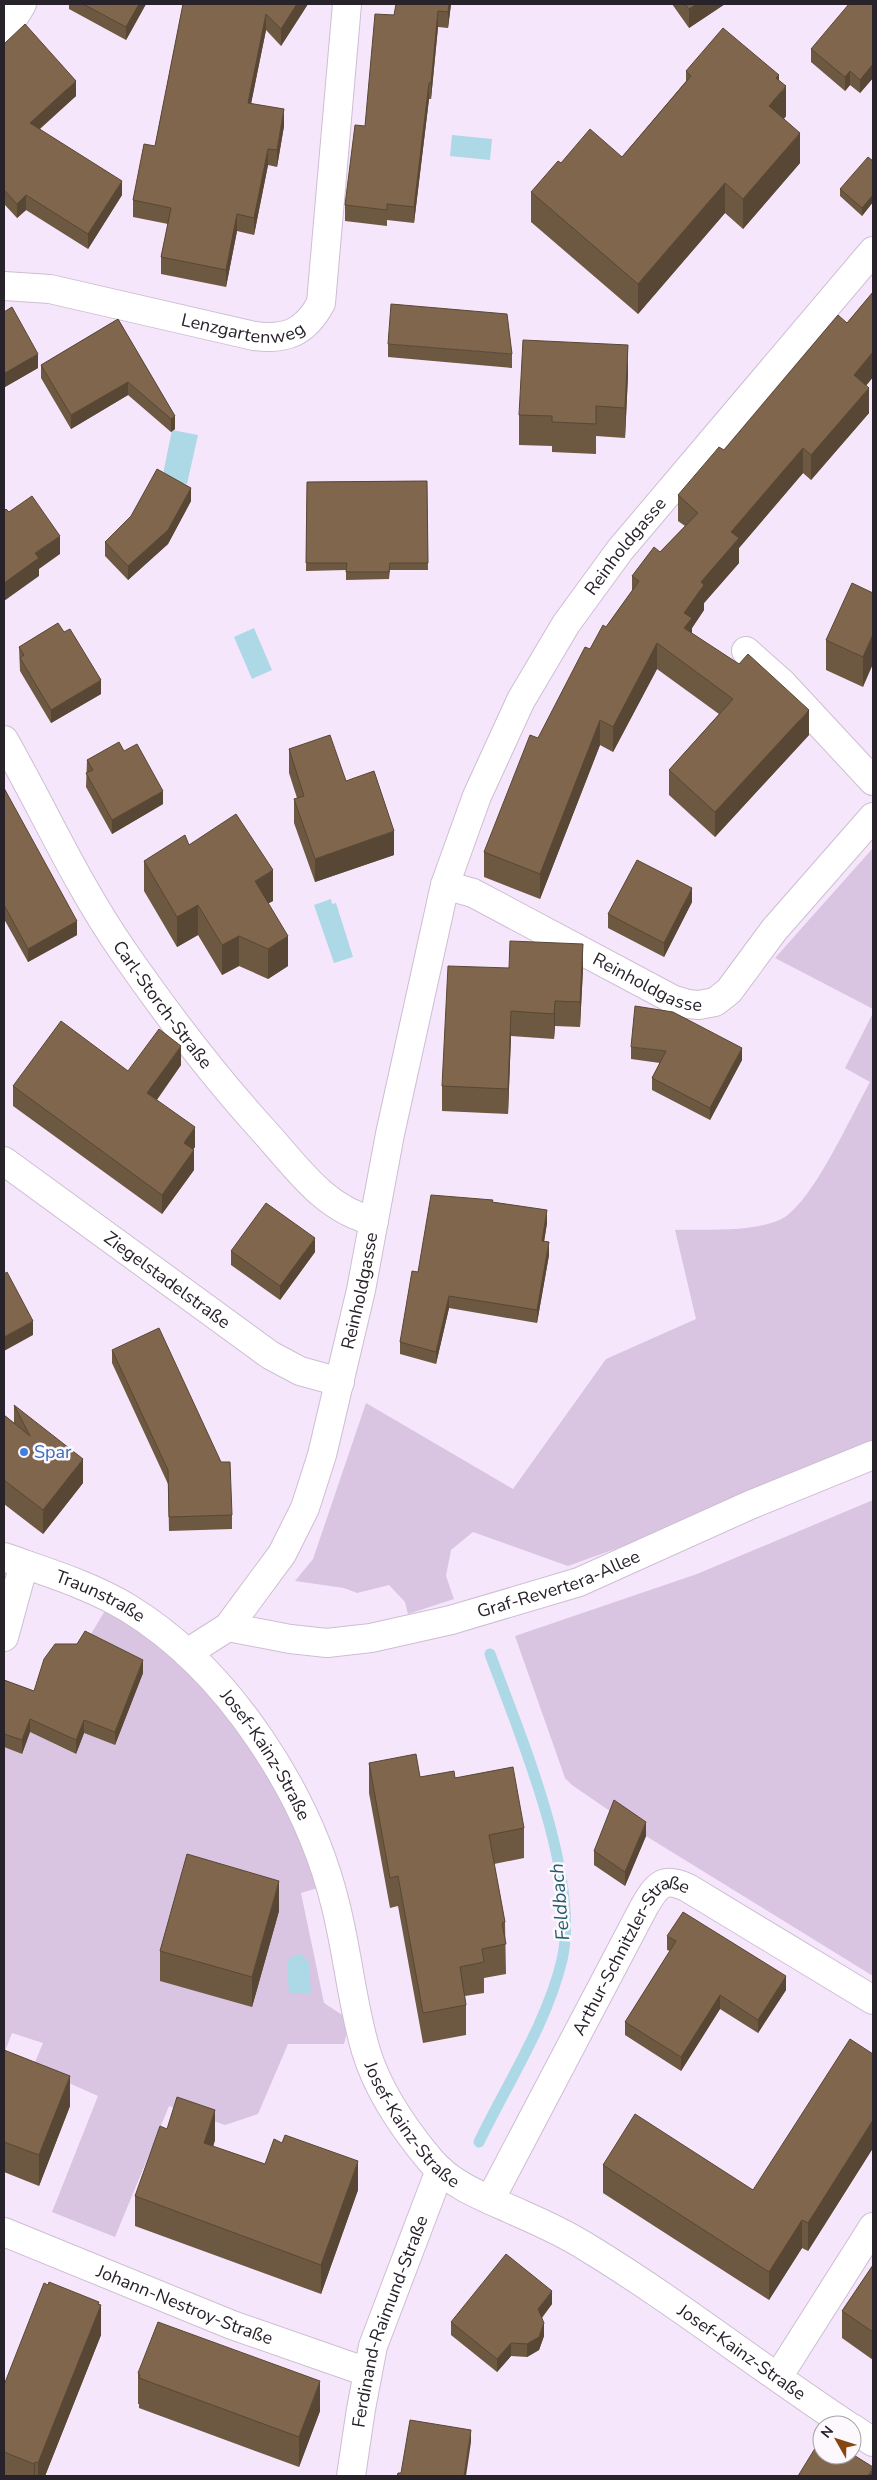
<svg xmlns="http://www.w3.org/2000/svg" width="877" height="2480" font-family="'Nunito Sans',sans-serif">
<rect width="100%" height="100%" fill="#f6e6fc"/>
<path fill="#d9c4e2" d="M 873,848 L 873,1009 L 775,958 Z
M 873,1013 L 873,1444 L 745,1502 L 568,1566 L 473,1532 L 451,1550 L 446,1576 L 454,1599 L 408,1614 L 405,1602 L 389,1585 L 357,1593 L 344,1588 L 295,1581 L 313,1559 L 366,1403 L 513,1489 L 606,1359 L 696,1319 L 675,1230 C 705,1229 759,1233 785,1217 C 815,1197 851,1116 870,1082 L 845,1068 Z
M 873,1500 L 873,1976 L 646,1836 L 572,1785 L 565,1778 L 515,1636 L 697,1574 Z
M 106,1609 L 162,1644 L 204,1681 L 288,1793 L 324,1886 L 301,1893 L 324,2003 L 350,2020 L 344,2044 L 288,2044 L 258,2114 L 225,2125 L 169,2106 L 115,2237 L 52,2212 L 98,2096 L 33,2067 L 43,2043 L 12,2033 L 4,2054 L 4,1747 L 22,1754 L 30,1732 L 75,1754 L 84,1733 L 115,1745 L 85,1644 Z"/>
<path fill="#acd9e5" d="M 452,135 L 492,139 L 490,160 L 450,156 Z
M 172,430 L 198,435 L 187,484 L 162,479 Z
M 254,628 L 272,670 L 252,679 L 234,637 Z
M 331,899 L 332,904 L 336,903 L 353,957 L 334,963 L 314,905 Z
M 300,1954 L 309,1961 L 311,1993 L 289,1994 L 287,1962 L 292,1956 Z"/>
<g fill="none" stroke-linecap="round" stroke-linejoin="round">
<path stroke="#acd9e5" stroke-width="11" d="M 479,2142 C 507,2084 547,2023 562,1960 C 581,1878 519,1732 490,1654"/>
<defs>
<g id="minor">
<path d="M 4,33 L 22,4"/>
<path id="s1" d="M 4,286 L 50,289 L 254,336 C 286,340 305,333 321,303 L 347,4"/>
<path d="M 746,651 L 782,683 L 873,781"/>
<path id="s2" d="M 4,740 C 44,810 77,885 123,951 C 166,1013 212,1074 263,1130 C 296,1166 324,1210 374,1221"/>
<path id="s3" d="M 445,885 L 473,893 L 674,1000 L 688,1004 L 699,1005 L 715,1002 L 729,991 L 774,930 L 873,817"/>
<path id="s4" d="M 4,1161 L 270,1355 L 300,1371 L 340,1382"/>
<path id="s5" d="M 4,1557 C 46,1572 90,1585 128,1608 C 228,1669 309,1794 336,1907 C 348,1955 352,2004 366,2051 C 378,2091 405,2130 431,2161 C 453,2187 489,2199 519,2213 C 542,2223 566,2234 588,2248 C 677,2302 760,2368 847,2425"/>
<path id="s6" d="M 228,1627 L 290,1639 L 327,1643 L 371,1638 L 451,1620 L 579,1582 L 750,1505 L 873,1455"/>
<path d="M 4,1637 L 24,1564"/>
<path id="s7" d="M 187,1653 L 228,1627 L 282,1554 L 305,1508 L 322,1455 L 361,1290 L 390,1134 L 445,885 L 477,796 L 521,700 L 566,624 L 620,550 L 873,251"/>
<path id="s8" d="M 490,2200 L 644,1907 C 657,1885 663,1876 688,1888 L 873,2000"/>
<path id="s9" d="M 4,2232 L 232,2325 L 367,2372"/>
<path d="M 778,2377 L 873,2227"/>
<path d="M 852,2428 L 873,2442"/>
<path id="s10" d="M 351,2476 L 361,2409 L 373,2346 L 440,2170"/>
</g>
</defs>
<use href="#minor" stroke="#cdbed3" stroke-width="30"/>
<use href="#minor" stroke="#fff" stroke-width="28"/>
</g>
<path fill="#6d5841" d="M 69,4 L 146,4 L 126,40 L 69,9 Z
M 183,4 L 308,4 L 281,46 L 266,30 L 251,103 L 284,126 L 277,167 L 268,165 L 254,235 L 237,231 L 226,287 L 161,274 L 161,257 L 168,224 L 133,217 L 133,200 L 155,146 Z
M 451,4 L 448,28 L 438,27 L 431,99 L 429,99 L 414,223 L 387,220 L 387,226 L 345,221 L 345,205 L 394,15 Z
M 672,4 L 725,4 L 689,28 Z
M 873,4 L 873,78 L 860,93 L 850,85 L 845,91 L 811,62 L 811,49 Z
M 4,44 L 76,96 L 40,129 L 122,195 L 88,249 L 26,210 L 17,218 L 4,204 Z
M 686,71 L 779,80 L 786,116 L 784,119 L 800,163 L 743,229 L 725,213 L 638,314 L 531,222 L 531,192 L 561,163 L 622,157 L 686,81 Z
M 873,161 L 873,202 L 862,216 L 840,196 L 840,189 Z
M 873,292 L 873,377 L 866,386 L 869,413 L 811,480 L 803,473 L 739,548 L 739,563 L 704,603 L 704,610 L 692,628 L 692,633 L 809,735 L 715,837 L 669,795 L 669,770 L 719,714 L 657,669 L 613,752 L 600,745 L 540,899 L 484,877 L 484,852 L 538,738 L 590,649 L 632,591 L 632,576 L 660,552 L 685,526 L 678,521 L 678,495 L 724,450 L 847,323 Z
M 4,312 L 38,368 L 5,387 L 4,385 Z
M 118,319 L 175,416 L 175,429 L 171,432 L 128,395 L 71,429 L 41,378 L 41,365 Z
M 388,344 L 512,354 L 512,368 L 388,357 Z
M 628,375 L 625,438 L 596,436 L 596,454 L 552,452 L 552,446 L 519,445 L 519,415 Z
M 427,481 L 428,570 L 390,570 L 389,579 L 346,580 L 346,570 L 306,571 L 307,482 Z
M 191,501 L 168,544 L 128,580 L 105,556 L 105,542 Z
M 873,593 L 863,687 L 826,670 L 826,640 Z
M 19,647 L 101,694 L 51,723 L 20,671 Z
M 289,749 L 394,855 L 315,882 L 294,823 L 294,799 L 297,798 L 289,773 Z
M 124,751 L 163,804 L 112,834 L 86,787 L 87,760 Z
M 4,788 L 77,935 L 28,962 L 4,919 Z
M 189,845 L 273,901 L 268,903 L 288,966 L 268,979 L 239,966 L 222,975 L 198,935 L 177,947 L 144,891 L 144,861 Z
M 692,902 L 664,957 L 608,928 L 608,914 Z
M 509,968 L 583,969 L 580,1027 L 555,1026 L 554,1039 L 511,1036 L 508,1114 L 442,1111 L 442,1086 Z
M 631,1047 L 742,1060 L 710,1120 L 652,1090 L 652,1078 L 660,1063 L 631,1059 Z
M 181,1065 L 157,1100 L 195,1147 L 193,1149 L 194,1170 L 162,1214 L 13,1106 L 13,1086 L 128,1071 Z
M 493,1202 L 547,1223 L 544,1242 L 549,1255 L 537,1323 L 449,1308 L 436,1364 L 400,1354 L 400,1342 L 418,1272 Z
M 231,1251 L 315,1252 L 280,1300 L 231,1265 Z
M 112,1350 L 232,1515 L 232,1529 L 169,1531 L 168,1484 L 112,1363 Z
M 14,1405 L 83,1483 L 43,1534 L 4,1504 L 4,1415 L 14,1423 Z
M 143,1673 L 115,1745 L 84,1733 L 76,1754 L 30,1732 L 22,1754 L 4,1747 L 4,1680 L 34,1691 Z
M 369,1763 L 420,1777 L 455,1778 L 524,1828 L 524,1858 L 494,1864 L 505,1922 L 506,1974 L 484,1978 L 484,1993 L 465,1996 L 466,2005 L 466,2035 L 423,2043 L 398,1906 L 390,1908 L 369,1793 Z
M 646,1836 L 625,1886 L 594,1865 L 594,1851 Z
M 279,1911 L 252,2007 L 160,1981 L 160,1951 Z
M 667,1936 L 786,1990 L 758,2033 L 720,2009 L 681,2071 L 625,2035 L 625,2022 L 670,1951 L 667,1950 Z
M 4,2050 L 70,2106 L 39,2186 L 4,2172 Z
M 873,2054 L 873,2148 L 808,2251 L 802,2248 L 769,2300 L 603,2193 L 603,2165 L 753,2190 Z
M 167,2129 L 215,2140 L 213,2147 L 265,2164 L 358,2190 L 321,2294 L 135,2226 L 135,2196 Z
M 873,2265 L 873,2360 L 842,2338 L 842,2311 Z
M 99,2304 L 101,2335 L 45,2476 L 4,2476 L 4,2385 Z
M 552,2304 L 542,2318 L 544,2336 L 539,2350 L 527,2357 L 511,2356 L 497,2372 L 451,2335 L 451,2322 Z
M 138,2373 L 320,2411 L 299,2467 L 139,2408 L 139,2404 L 138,2404 Z"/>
<path fill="#594735" d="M 139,4 L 146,4 L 126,40 L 126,27 Z
M 297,4 L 308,4 L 281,46 L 281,29 Z
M 449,4 L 451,4 L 448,28 L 448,12 Z
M 697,4 L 725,4 L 689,28 L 689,9 Z
M 438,11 L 438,27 L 431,99 L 431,83 Z
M 266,14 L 266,30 L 248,119 L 248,103 Z
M 873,64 L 873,78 L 860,93 L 860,80 Z
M 850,71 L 850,85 L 845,91 L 845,77 Z
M 779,75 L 779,95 L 786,86 L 786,116 L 769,136 L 769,106 L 776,78 Z
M 76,81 L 76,96 L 30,137 L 30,123 Z
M 429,83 L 429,99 L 414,223 L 414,207 Z
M 284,109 L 284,126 L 277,167 L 277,150 Z
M 800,133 L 800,163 L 743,229 L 743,199 Z
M 268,149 L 268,165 L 254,235 L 254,218 Z
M 122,181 L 122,195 L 88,249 L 88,234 Z
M 725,183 L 725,213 L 638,314 L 638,284 Z
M 26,195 L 26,210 L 17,218 L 17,204 Z
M 873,195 L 873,202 L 862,216 L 862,208 Z
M 237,214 L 237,231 L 226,287 L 226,270 Z
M 628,345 L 628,375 L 625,438 L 625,408 Z
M 873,352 L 873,377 L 854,400 L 854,375 Z
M 38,354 L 38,368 L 5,387 L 5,373 Z
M 128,382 L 128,395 L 71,429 L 71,415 Z
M 869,388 L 869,413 L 811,480 L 811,455 Z
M 175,416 L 175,429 L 171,432 L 171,419 Z
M 803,448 L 803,473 L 739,548 L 739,563 L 704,603 L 704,610 L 692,628 L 692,643 L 684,653 L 684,613 L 701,582 L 731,532 Z
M 191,488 L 191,501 L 168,544 L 128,580 L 128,566 Z
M 60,536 L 60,554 L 39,569 L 39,576 L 4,601 L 4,583 L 35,553 Z
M 873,634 L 873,664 L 863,687 L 863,657 Z
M 657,643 L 657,669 L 613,752 L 613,727 Z
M 101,680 L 101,694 L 51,723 L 51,710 Z
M 809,710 L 809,735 L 715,837 L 715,812 Z
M 600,720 L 600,745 L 540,899 L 540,874 Z
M 163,791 L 163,804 L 112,834 L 112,820 Z
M 394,831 L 394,855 L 315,882 L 315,859 Z
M 273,870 L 273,901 L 255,911 L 255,881 Z
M 692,888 L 692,902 L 664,957 L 664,943 Z
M 198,905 L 198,935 L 177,947 L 177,917 Z
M 77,921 L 77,935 L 28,962 L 28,949 Z
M 239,936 L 239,966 L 222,975 L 222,945 Z
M 288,936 L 288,966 L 268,979 L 268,949 Z
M 583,944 L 583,969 L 580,1027 L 580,1002 Z
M 555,1001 L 555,1026 L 554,1039 L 554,1014 Z
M 511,1011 L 511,1036 L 508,1114 L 508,1089 Z
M 181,1046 L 181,1065 L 147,1113 L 147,1093 Z
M 742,1048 L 742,1060 L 710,1120 L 710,1108 Z
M 195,1127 L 195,1147 L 184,1162 L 184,1143 Z
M 194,1150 L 194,1170 L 162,1214 L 162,1195 Z
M 547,1210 L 547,1223 L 542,1254 L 542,1241 Z
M 315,1238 L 315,1252 L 280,1300 L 280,1286 Z
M 549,1242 L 549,1255 L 537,1323 L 537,1310 Z
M 449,1296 L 449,1308 L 436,1364 L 436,1352 Z
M 33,1321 L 33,1335 L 4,1351 L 4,1337 Z
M 83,1459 L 83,1483 L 43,1534 L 43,1510 Z
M 143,1660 L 143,1673 L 115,1745 L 115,1732 Z
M 30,1719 L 30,1732 L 22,1754 L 22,1740 Z
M 84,1720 L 84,1733 L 76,1754 L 76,1740 Z
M 646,1822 L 646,1836 L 625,1886 L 625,1872 Z
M 279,1881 L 279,1911 L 252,2007 L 252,1977 Z
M 786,1976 L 786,1990 L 758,2033 L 758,2020 Z
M 720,1995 L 720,2009 L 681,2071 L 681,2057 Z
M 70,2076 L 70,2106 L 39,2186 L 39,2155 Z
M 215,2110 L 215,2140 L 204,2173 L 204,2143 Z
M 873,2120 L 873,2148 L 808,2251 L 808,2223 Z
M 358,2161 L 358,2190 L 321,2294 L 321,2265 Z
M 802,2220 L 802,2248 L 769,2300 L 769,2272 Z
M 552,2291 L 552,2304 L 538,2322 L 538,2309 Z
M 99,2302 L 99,2310 L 101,2305 L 101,2335 L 45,2476 L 38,2476 L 38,2463 Z
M 544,2323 L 544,2336 L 539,2350 L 527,2357 L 527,2344 Z
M 511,2343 L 511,2356 L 497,2372 L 497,2359 Z
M 320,2381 L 320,2411 L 299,2467 L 299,2437 Z
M 471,2430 L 471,2442 L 466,2476 L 464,2476 Z
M 35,2462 L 35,2476 L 34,2476 L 34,2464 Z
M 873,2468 L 873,2476 L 868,2476 Z"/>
<path fill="#7f664c" stroke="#594735" d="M 83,4 L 139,4 L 126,27 Z
M 183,4 L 255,4 L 258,5 L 257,4 L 297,4 L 281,29 L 266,14 L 248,103 L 284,109 L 277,150 L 268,149 L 254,218 L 237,214 L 226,270 L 161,257 L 171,208 L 133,200 L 144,144 L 155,146 Z
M 396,4 L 449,4 L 448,12 L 438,11 L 431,83 L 429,83 L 414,207 L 387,204 L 387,210 L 345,205 L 355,125 L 365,126 L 375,14 L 394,15 Z
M 685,4 L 697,4 L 689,9 Z
M 849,4 L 873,4 L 873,64 L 860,80 L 850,71 L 845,77 L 811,49 Z
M 25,24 L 76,81 L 30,123 L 122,181 L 88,234 L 26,195 L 17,204 L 4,190 L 4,177 L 5,175 L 4,174 L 4,44 Z
M 723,28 L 779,75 L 776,78 L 786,86 L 769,106 L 800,133 L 743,199 L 725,183 L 638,284 L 531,192 L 558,161 L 561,163 L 590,129 L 622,157 L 691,76 L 686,71 Z
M 868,157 L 873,161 L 873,195 L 862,208 L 840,189 Z
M 873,292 L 873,352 L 854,375 L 869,388 L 811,455 L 803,448 L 731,532 L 739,538 L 701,582 L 704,585 L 684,613 L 692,618 L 684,628 L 739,664 L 748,654 L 809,710 L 715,812 L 669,770 L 733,699 L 657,643 L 613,727 L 600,720 L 540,874 L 484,852 L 530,735 L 538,738 L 585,647 L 590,649 L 603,625 L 606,627 L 639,581 L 632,576 L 654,547 L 660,552 L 698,513 L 678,495 L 719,447 L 724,450 L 838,315 L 847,323 Z
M 391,304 L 507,314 L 512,354 L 388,344 Z
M 12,307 L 38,354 L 5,373 L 4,372 L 4,312 Z
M 118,319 L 175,416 L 171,419 L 128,382 L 71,415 L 41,365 Z
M 523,340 L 628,345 L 625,408 L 596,406 L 596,424 L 552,422 L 552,416 L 519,415 Z
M 157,469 L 191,488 L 168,530 L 128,566 L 105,542 L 131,516 Z
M 427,481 L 428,563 L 390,563 L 389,572 L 346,572 L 347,563 L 306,563 L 307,482 Z
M 32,496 L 60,536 L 35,553 L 39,558 L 4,583 L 4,511 L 6,509 L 9,512 Z
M 852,583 L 873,593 L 873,634 L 863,657 L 826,640 Z
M 58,623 L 64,632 L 70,629 L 101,680 L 51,710 L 20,658 L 24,655 L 19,647 Z
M 330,735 L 346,781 L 374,771 L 394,831 L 315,859 L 294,799 L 304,796 L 289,749 Z
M 119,742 L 124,751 L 137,744 L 163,791 L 112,820 L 86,773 L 93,770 L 87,760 Z
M 4,788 L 77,921 L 28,949 L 4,905 Z
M 236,814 L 273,870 L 255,881 L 288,936 L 268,949 L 239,936 L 222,945 L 198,905 L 177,917 L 144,861 L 185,835 L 189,845 Z
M 637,860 L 692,888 L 664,943 L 608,914 Z
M 510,941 L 583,944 L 580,1002 L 555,1001 L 554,1014 L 511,1011 L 508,1089 L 442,1086 L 448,966 L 509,968 Z
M 635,1006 L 673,1012 L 742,1048 L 710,1108 L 652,1078 L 666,1051 L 631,1047 Z
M 61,1021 L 128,1071 L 159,1029 L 181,1046 L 147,1093 L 195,1127 L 184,1143 L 194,1150 L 162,1195 L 13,1086 Z
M 431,1195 L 493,1200 L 492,1202 L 547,1210 L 542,1241 L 549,1242 L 537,1310 L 449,1296 L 436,1352 L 400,1342 L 412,1271 L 418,1272 Z
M 266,1203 L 315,1238 L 280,1286 L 231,1251 Z
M 7,1272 L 33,1321 L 4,1337 L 4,1274 Z
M 159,1328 L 221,1462 L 230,1462 L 232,1515 L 169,1517 L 168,1470 L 112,1350 Z
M 14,1405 L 83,1459 L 43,1510 L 4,1480 L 4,1415 L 30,1436 Z
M 85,1631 L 143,1660 L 115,1732 L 84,1720 L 76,1740 L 30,1719 L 22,1740 L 4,1734 L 4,1680 L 34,1691 L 44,1659 L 55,1644 L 77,1644 Z
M 416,1754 L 420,1777 L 454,1771 L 455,1778 L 513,1767 L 524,1828 L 489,1835 L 505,1922 L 502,1923 L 506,1944 L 482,1949 L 484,1962 L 460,1967 L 466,2005 L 423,2013 L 398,1876 L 390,1878 L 369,1763 Z
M 614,1800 L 646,1822 L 625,1872 L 594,1851 Z
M 187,1854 L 279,1881 L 252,1977 L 160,1951 Z
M 683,1912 L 786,1976 L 758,2020 L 720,1995 L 681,2057 L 625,2022 L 676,1941 L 667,1936 Z
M 850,2039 L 873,2054 L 873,2120 L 808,2223 L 802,2220 L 769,2272 L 603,2165 L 635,2114 L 753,2190 Z
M 4,2050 L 70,2076 L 39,2155 L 4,2142 Z
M 177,2097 L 215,2110 L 204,2143 L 265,2164 L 274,2139 L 282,2143 L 285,2135 L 358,2161 L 321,2265 L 135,2196 L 160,2126 L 167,2129 Z
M 506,2254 L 552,2291 L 538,2309 L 544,2323 L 539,2337 L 527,2344 L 511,2343 L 497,2359 L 451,2322 Z
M 873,2265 L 873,2332 L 842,2311 Z
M 49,2282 L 99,2302 L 98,2304 L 101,2305 L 38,2463 L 35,2462 L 34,2464 L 4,2452 L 4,2385 L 44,2283 L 48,2285 Z
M 158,2322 L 320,2381 L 299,2437 L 139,2378 L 140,2375 L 138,2373 Z
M 410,2420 L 471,2430 L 464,2476 L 397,2476 L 398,2473 L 401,2473 Z
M 822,2437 L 822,2455 L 852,2455 L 852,2454 L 873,2467 L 868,2476 L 798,2476 Z"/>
<circle fill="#3f7fe0" stroke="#fcf8fd" stroke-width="2" cx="24" cy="1452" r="5"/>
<g text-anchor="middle" stroke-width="5" stroke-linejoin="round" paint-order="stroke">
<g font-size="18" fill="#28222a" stroke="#fcf8fd">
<text dy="6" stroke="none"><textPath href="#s1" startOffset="244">Lenzgartenweg</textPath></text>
<text dy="6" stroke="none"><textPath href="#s7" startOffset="1216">Reinholdgasse</textPath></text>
<text dy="6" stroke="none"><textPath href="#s3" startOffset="226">Reinholdgasse</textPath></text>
<text dy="6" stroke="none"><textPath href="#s2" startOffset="309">Carl-Storch-Straße</textPath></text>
<text dy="6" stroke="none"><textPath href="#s4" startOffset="202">Ziegelstadelstraße</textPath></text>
<text dy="6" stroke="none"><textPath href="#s7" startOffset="415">Reinholdgasse</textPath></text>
<text dy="6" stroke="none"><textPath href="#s6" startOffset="340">Graf-Revertera-Allee</textPath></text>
<text dy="6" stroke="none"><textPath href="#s5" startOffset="104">Traunstraße</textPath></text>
<text dy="6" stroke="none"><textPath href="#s5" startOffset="338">Josef-Kainz-Straße</textPath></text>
<text dy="6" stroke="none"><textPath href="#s8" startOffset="288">Arthur-Schnitzler-Straße</textPath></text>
<text dy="6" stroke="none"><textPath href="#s5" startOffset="742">Josef-Kainz-Straße</textPath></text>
<text dy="6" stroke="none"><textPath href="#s9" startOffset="195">Johann-Nestroy-Straße</textPath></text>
<text dy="6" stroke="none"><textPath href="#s10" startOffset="160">Ferdinand-Raimund-Straße</textPath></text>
<text dy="6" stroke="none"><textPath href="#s5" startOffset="1149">Josef-Kainz-Straße</textPath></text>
</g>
<g font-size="18" fill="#366cbe" stroke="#fcf8fd" text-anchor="start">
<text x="34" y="1458">Spar</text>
</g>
<g font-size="19" font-style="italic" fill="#215d6a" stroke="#fcf8fd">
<text transform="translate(559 1902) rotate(-95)" y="7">Feldbach</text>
</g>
</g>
<rect width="877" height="2480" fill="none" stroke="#28222a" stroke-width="10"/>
<g transform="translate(837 2440) rotate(309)"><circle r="24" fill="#fcf8fd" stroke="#a7a2a9"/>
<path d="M0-4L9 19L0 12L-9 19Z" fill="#874610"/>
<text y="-8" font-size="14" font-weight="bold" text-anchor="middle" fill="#28222a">N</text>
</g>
</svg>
